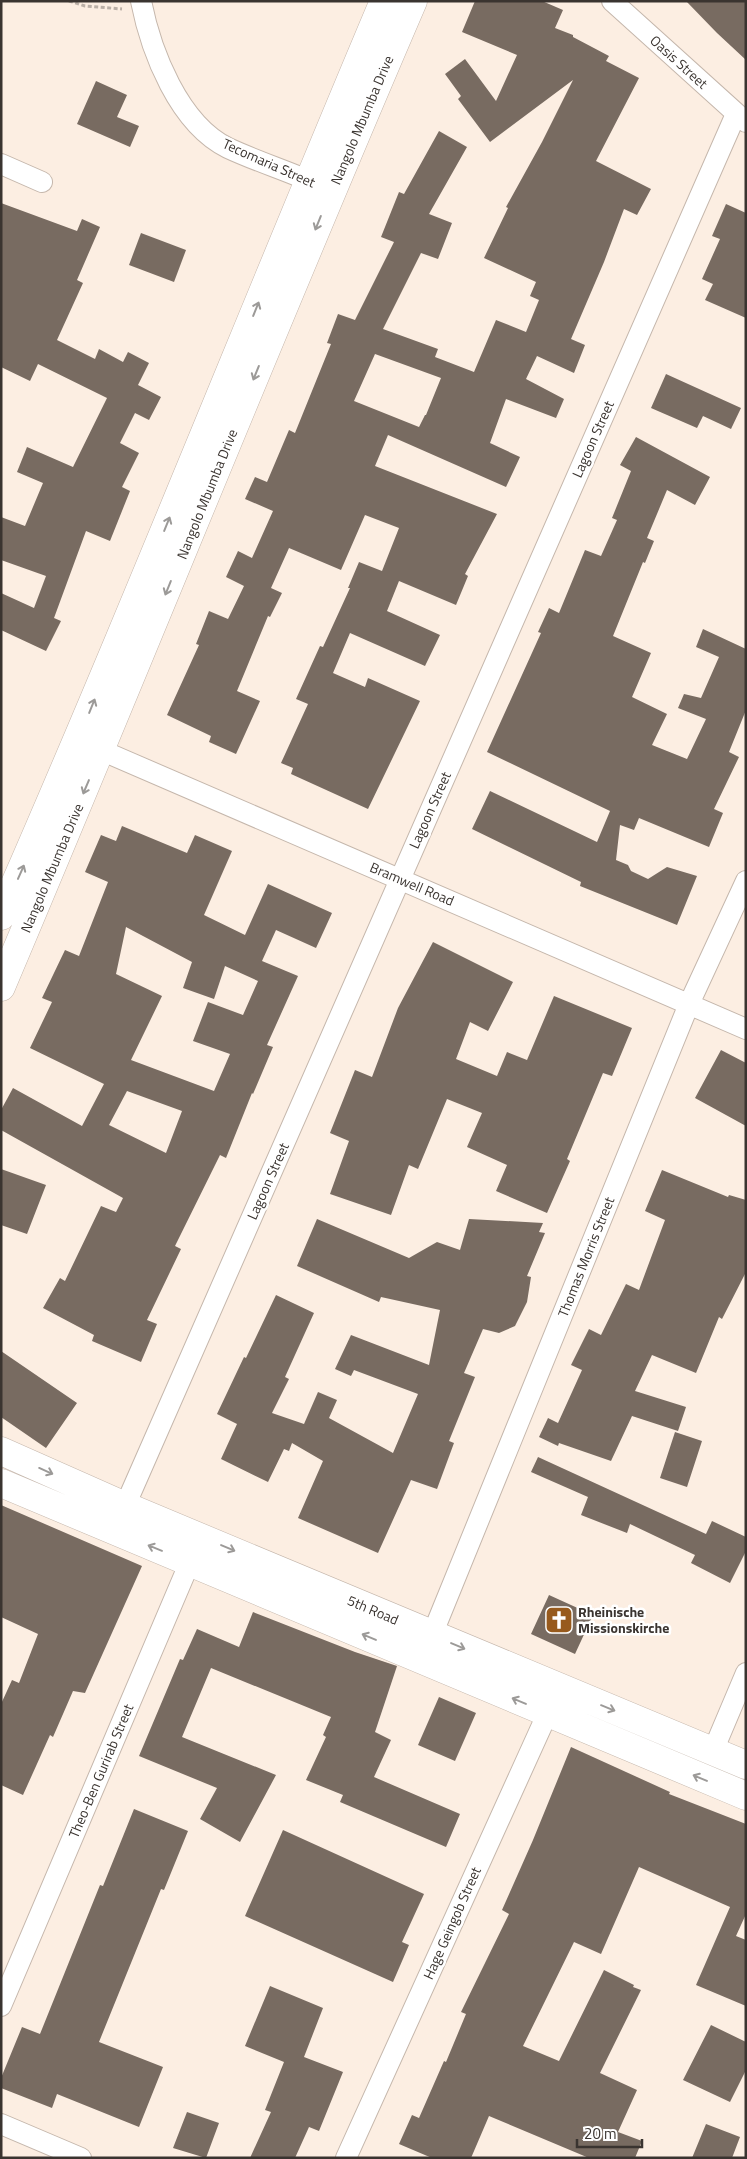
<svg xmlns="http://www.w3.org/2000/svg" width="747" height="2159" font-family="'Titillium Web',sans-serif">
<rect width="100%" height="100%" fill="#fceee2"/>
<path fill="#786b61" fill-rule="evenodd" d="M 475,1 L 542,1 L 563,10 L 555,28 L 573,35 L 573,37 L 609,56 L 606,61 L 639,78 L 596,161 L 651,189 L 637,215 L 624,209 L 604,262 L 571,339 L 585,345 L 574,373 L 537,356 L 526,379 L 564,399 L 556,418 L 506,399 L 490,443 L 520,457 L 506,487 L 388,435 L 375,466 L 497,514 L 465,574 L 468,576 L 456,605 L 399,581 L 387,611 L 440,635 L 425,666 L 350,633 L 333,673 L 365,687 L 368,678 L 420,701 L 368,809 L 291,774 L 293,768 L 281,763 L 308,704 L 296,699 L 320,646 L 323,647 L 350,588 L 348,588 L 359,562 L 382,571 L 399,528 L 365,515 L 341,570 L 289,548 L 271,588 L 282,593 L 270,617 L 268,616 L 237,691 L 260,701 L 236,754 L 209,742 L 211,736 L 167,715 L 199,645 L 196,644 L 209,611 L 228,619 L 244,586 L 226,577 L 238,551 L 252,558 L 273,511 L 245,499 L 255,477 L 267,482 L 289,430 L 295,433 L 331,344 L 327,343 L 338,314 L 355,320 L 394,242 L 381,237 L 399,192 L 404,194 L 439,131 L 467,147 L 429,214 L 452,223 L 438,259 L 421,253 L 383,329 L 438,349 L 435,357 L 474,372 L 496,320 L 526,332 L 539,300 L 530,296 L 536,282 L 484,258 L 508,208 L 506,207 L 542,142 L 573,80 L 490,142 L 458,99 L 461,96 L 445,74 L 465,59 L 496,101 L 517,55 L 462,32 ZM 375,354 L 441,378 L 426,415 L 425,415 L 419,427 L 354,401 Z
M 686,1 L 746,1 L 746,60 L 717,33 Z
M 96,81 L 127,95 L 117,117 L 139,126 L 130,147 L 77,124 Z
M 1,203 L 77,231 L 82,219 L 100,227 L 77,280 L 83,283 L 57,340 L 95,359 L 99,349 L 123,362 L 128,352 L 149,363 L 138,385 L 161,397 L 149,420 L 135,413 L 120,443 L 139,453 L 122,487 L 130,491 L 110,541 L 86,531 L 54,618 L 61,621 L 46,651 L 1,630 L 1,593 L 34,608 L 46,576 L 1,560 L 1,517 L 25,526 L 43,483 L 17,472 L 27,447 L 73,467 L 107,398 L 38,364 L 30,381 L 1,367 Z
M 726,204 L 746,213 L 746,318 L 705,300 L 713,284 L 702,279 L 720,239 L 712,236 Z
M 141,233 L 186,250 L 174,282 L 129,265 Z
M 666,374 L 741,408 L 731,429 L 703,416 L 697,428 L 651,408 Z
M 636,437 L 710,477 L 695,505 L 667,490 L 647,538 L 654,541 L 645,563 L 643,562 L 613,636 L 651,653 L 632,697 L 667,714 L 652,745 L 687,759 L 706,719 L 678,708 L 684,694 L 701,698 L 719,657 L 696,647 L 703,629 L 746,649 L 746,710 L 729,752 L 739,757 L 714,809 L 723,813 L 709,847 L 639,818 L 634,830 L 620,825 L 616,860 L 628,865 L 631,871 L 648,879 L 667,867 L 697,876 L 677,925 L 580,886 L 581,882 L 472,829 L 490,791 L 597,842 L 610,811 L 487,752 L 541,633 L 538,632 L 549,608 L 559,613 L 585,550 L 601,556 L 617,520 L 612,518 L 631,471 L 620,465 Z
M 122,826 L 187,853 L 195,835 L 232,851 L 204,915 L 245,935 L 268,884 L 332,913 L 316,948 L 276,930 L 262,961 L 298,976 L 267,1045 L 273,1047 L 253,1094 L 252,1093 L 226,1158 L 220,1155 L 175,1246 L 181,1249 L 147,1320 L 157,1324 L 141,1362 L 92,1341 L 94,1335 L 43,1308 L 60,1278 L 65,1281 L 101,1206 L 116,1212 L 123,1198 L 1,1130 L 1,1110 L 13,1088 L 82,1126 L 104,1084 L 30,1048 L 52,1002 L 42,998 L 65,950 L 79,956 L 108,882 L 85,872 L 101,835 L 116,841 ZM 126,927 L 192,962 L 183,988 L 214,999 L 225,966 L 258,981 L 243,1015 L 208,1002 L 193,1041 L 230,1054 L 214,1091 L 131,1060 L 162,996 L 116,974 ZM 127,1091 L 182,1111 L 166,1153 L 109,1125 Z
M 433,942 L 513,982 L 488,1031 L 470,1022 L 456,1059 L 497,1076 L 507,1052 L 527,1060 L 554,996 L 632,1028 L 612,1076 L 603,1073 L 567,1159 L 570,1161 L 547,1213 L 496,1191 L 507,1165 L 467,1147 L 482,1113 L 447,1099 L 418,1169 L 409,1165 L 391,1215 L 330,1194 L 349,1141 L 330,1133 L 355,1070 L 372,1077 L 398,1008 Z
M 721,1050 L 746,1063 L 746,1126 L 695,1098 Z
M 1,1169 L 46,1185 L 27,1234 L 1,1225 Z
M 662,1170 L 728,1197 L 729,1195 L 746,1200 L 746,1272 L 722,1319 L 719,1317 L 696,1373 L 652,1355 L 635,1391 L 686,1407 L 678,1431 L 632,1416 L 611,1461 L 559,1443 L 558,1446 L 539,1437 L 548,1418 L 558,1423 L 582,1370 L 571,1365 L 589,1329 L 601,1335 L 626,1284 L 639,1290 L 665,1220 L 645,1211 Z
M 317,1219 L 409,1258 L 437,1242 L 460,1250 L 469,1219 L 543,1223 L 539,1232 L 545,1233 L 527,1276 L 531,1277 L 527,1302 L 515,1326 L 499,1333 L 483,1329 L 464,1373 L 475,1377 L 449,1441 L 454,1443 L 437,1489 L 411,1480 L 378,1553 L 298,1518 L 323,1461 L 292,1443 L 289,1451 L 284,1449 L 268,1482 L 221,1459 L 237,1424 L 217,1414 L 244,1357 L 246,1358 L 276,1295 L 314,1313 L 285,1377 L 289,1379 L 272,1413 L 304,1424 L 318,1392 L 337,1400 L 329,1418 L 393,1453 L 418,1394 L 354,1370 L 351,1376 L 335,1369 L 351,1335 L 429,1365 L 440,1310 L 381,1297 L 379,1302 L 297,1266 Z
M 1,1351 L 77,1403 L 46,1448 L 1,1417 Z
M 675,1432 L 702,1441 L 687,1487 L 660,1478 Z
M 538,1457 L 706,1534 L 712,1521 L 746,1537 L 746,1551 L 730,1583 L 691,1563 L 695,1555 L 630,1524 L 627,1533 L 581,1515 L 588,1497 L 531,1472 Z
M 1,1505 L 142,1566 L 85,1693 L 73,1691 L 53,1737 L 50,1735 L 23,1795 L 1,1785 L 1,1704 L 12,1680 L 19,1683 L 38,1634 L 1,1617 Z
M 549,1595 L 593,1615 L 575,1654 L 531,1634 Z
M 253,1612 L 355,1652 L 397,1666 L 375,1732 L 391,1740 L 374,1777 L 460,1814 L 446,1847 L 340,1802 L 343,1795 L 306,1780 L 326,1737 L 323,1735 L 331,1717 L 211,1668 L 182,1737 L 276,1775 L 240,1842 L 200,1819 L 217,1788 L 139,1756 L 180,1659 L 183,1660 L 197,1629 L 239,1647 Z
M 439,1697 L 476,1713 L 455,1761 L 418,1745 Z
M 571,1747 L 670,1792 L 669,1794 L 746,1824 L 746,1914 L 736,1936 L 746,1940 L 746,2006 L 696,1985 L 730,1907 L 639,1867 L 601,1954 L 574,1942 L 523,2046 L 559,2061 L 604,1970 L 634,1985 L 633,1987 L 641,1990 L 600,2073 L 637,2090 L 618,2132 L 642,2141 L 635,2158 L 589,2158 L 489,2116 L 471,2158 L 432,2158 L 399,2144 L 412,2115 L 419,2118 L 444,2061 L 446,2062 L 466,2014 L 461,2012 L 509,1914 L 502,1910 L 533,1840 Z
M 134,1809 L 188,1831 L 164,1890 L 161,1889 L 99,2042 L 163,2067 L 139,2127 L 57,2094 L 52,2108 L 1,2088 L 1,2078 L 22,2027 L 40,2034 L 100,1885 L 103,1886 Z
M 283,1830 L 424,1894 L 402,1942 L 409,1945 L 393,1982 L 245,1916 Z
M 270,1986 L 323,2008 L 304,2057 L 343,2072 L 319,2131 L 309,2127 L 295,2158 L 250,2158 L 271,2112 L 265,2110 L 284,2062 L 245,2046 Z
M 711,2025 L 746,2042 L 746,2070 L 730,2102 L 683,2080 Z
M 187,2112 L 219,2123 L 206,2158 L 173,2148 Z
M 706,2124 L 740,2137 L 732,2158 L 692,2158 Z"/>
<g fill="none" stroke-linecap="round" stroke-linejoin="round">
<defs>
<path id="street" d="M 141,1 C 151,52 179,124 228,148 C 258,162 291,172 321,186
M 612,1 L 746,122
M 1,164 L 42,182
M 89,745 L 746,1029
M 125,1506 L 736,114
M 432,1635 L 689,1004 L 746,881
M 713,1751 L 746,1673
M 1,2006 L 195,1550
M 1,2124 L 81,2158
M 346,2158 L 559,1688"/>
<path id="secondary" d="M 1,916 C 134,613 255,306 384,1
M 1,987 C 140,659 272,328 413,1
M 1,1451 L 125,1506 L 746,1765
M 1,1483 L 746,1796"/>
</defs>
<use href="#street" stroke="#c5b7ac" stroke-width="22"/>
<use href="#secondary" stroke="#c5b7ac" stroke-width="29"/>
<path stroke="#baafa6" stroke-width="3" stroke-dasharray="4 2.5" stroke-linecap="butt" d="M 69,1 L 85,6 L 122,9"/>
<use href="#street" stroke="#fff" stroke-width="20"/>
<use href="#secondary" stroke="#fff" stroke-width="28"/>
</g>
<defs><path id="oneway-shaft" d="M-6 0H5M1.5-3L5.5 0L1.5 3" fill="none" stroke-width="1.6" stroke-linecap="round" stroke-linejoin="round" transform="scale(1.25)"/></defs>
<g stroke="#9c9a98">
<use href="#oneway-shaft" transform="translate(318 223) rotate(112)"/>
<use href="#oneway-shaft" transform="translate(256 309) rotate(-68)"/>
<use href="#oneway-shaft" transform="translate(256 373) rotate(112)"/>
<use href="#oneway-shaft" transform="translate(167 524) rotate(-68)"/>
<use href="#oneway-shaft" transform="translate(168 588) rotate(112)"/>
<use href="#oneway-shaft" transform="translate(92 706) rotate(-68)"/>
<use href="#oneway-shaft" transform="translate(86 787) rotate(113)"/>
<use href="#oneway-shaft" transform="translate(21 872) rotate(-66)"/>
<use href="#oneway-shaft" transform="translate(46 1471) rotate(24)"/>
<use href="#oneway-shaft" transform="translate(155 1548) rotate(-158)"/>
<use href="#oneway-shaft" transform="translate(228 1548) rotate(23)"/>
<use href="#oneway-shaft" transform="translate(369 1637) rotate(-157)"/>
<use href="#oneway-shaft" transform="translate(458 1646) rotate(23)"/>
<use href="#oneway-shaft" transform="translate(519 1701) rotate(-157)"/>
<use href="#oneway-shaft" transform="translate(608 1708) rotate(22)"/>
<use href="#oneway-shaft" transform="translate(700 1778) rotate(-157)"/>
</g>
<defs>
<symbol id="church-square" viewBox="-11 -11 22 22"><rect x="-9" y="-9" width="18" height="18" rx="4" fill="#975a1d" stroke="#fff"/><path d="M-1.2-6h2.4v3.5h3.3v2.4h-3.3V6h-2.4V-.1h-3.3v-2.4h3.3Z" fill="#fff"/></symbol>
</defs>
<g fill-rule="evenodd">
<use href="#church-square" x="543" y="1604" width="32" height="32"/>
</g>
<g text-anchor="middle" stroke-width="5" stroke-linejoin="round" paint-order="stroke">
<g font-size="14" fill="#3a3430" stroke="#fff">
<text transform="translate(679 62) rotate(42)" y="5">Oasis Street</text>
<text transform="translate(362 120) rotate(-67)" y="5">Nangolo Mbumba Drive</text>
<text transform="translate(269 163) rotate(24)" y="5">Tecomaria Street</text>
<text transform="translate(593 439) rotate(-66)" y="5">Lagoon Street</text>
<text transform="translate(207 494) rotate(-68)" y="5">Nangolo Mbumba Drive</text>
<text transform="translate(430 810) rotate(-66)" y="5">Lagoon Street</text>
<text transform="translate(52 868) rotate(-67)" y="5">Nangolo Mbumba Drive</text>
<text transform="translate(412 884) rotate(23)" y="5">Bramwell Road</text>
<text transform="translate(268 1181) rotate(-66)" y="5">Lagoon Street</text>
<text transform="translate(586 1257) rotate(-68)" y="5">Thomas Morris Street</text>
<text transform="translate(373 1610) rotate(23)" y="5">5th Road</text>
<text transform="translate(101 1771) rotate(-67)" y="5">Theo-Ben Gurirab Street</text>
<text transform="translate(452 1923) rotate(-66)" y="5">Hage Geingob Street</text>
</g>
<g font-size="14" font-weight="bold" fill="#3a3430" stroke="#fff" text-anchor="start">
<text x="578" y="1617">Rheinische<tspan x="578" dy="16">Missionskirche</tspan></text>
</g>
</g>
<rect width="747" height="2159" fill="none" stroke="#3a3430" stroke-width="5"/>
<path d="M577 2139v8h65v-8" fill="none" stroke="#3a3430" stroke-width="2.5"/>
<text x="584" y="2139" font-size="15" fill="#3a3430" stroke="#ffffff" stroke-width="4" paint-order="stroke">20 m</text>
</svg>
